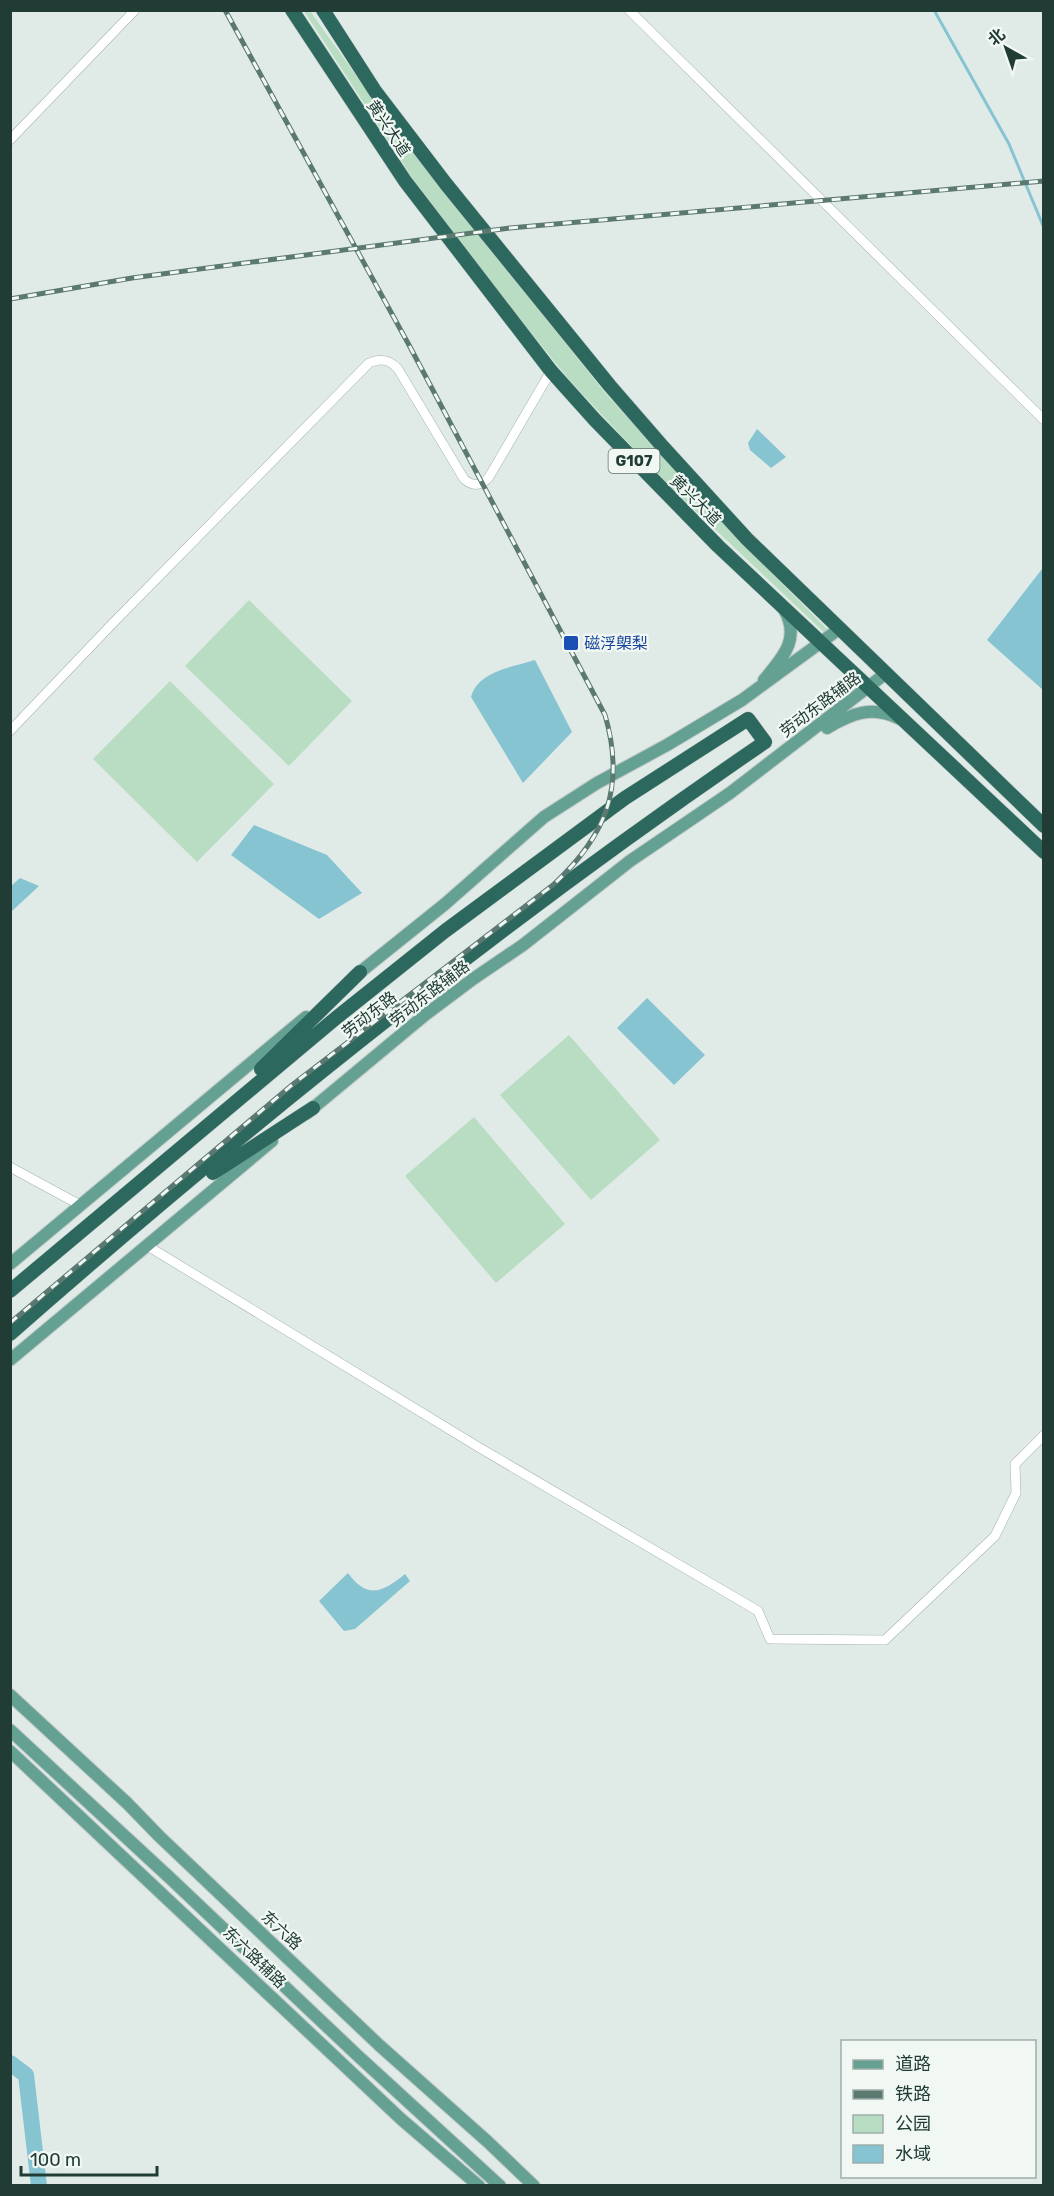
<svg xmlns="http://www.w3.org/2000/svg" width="1054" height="2196" font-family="Rubik,'Noto Sans SC',sans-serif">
<rect width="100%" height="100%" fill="#e0ebe7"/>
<path fill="#b9ddc3" d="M 304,11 L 310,11 L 391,124 L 606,394 L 750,551 L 831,633 L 829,637 L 667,484 L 571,382 L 506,302 L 417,185 Z
M 249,600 L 352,701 L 289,766 L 185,666 Z
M 170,681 L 274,784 L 197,862 L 93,759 Z
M 569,1035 L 660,1140 L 591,1200 L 500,1095 Z
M 474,1117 L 565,1224 L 496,1283 L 405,1176 Z"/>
<path fill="#87c4d1" d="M 757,429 L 786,457 L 771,468 L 750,450 L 748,443 Z
M 1042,569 L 1043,569 L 1043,690 L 987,640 Z
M 535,660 L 572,732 L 523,783 L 471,697 C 478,671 513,667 535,660 Z
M 254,825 L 327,855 L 362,893 L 319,919 L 231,855 Z
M 20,878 L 39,886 L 11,912 L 11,886 Z
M 647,998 L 705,1055 L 674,1085 L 617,1028 Z
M 348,1573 C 367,1599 382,1593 405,1574 L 410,1581 L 355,1629 L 344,1631 L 319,1601 Z"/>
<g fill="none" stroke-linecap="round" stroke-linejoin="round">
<path stroke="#87c4d1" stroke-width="3" d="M 934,10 L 1009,144 L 1044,228"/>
<path stroke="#87c4d1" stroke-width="16" d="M 10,2063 L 26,2075 L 39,2186"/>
<defs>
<path id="minor" d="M 629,10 L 1044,420
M 10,140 L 135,10
M 10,731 L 113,623 L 369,363 C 380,358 389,359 398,369 L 464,479 C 473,487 482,486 489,477 L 551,371
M 10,1167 L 80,1205
M 146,1245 L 480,1448 L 758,1611 L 770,1639 L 885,1640 L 995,1536 L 1016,1493 L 1015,1464 L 1044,1435"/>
<path id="major" d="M 764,680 C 783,657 801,639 784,609
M 827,728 C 852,713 873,705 900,719
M 354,977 L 445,904 L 544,817 L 597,783 L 667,745 L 742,700 L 839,629
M 307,1113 L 425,1015 L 473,979 L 523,945 L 630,861 L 730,793 L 885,674
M 10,1264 L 306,1017
M 10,1360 L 272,1141
M 10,1695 L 127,1803 L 159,1836 L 379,2045 L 488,2142 L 534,2186
M 10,1730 L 170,1878 L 357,2055 L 500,2186
M 10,1751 L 401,2119 L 479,2186"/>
<path id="highway" d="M 292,10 L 405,181 L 551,371 L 595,420 L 718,546 L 1044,852
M 323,10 L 375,91 L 446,184 L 610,386 L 663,447 L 747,539 L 1044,826
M 261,1069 L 360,972
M 213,1173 L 313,1108
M 10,1291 L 336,1018 L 445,931 L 625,798 L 748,719 L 765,742 C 501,922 250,1123 10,1334"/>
</defs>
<use href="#minor" stroke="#a3b3ae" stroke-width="10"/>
<use href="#major" stroke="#c1c8c6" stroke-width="14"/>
<use href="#highway" stroke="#c1c8c6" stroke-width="15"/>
<use href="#minor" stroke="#fff" stroke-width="9"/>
<use href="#major" stroke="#64a193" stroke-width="12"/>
<use href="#highway" stroke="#2c685d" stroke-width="14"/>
<defs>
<path id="rail" d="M 10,299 L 132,278 L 510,228 L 1044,181
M 10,1323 L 292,1085 L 553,885 C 606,836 626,787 605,715 L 409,345 L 225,10"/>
</defs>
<use href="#rail" stroke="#5b7871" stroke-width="5"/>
<use href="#rail" stroke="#f1f8f4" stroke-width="3" stroke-dasharray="9" stroke-linecap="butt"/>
</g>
<rect fill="#1a4fb4" stroke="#f1f8f4" stroke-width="2" x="563" y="635" width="16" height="16" rx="3"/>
<g text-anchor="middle" stroke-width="4.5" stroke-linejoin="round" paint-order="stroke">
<rect fill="#f1f8f4" stroke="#5f746e" stroke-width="1.5" x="608.5" y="449" width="51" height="24" rx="4.5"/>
<g font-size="15" font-weight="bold" fill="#213c35">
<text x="634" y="466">G107</text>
</g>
<g font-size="16" fill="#213c35" stroke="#f1f8f4">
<text transform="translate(389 128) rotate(56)" y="6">黄兴大道</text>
<text transform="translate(696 500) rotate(45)" y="6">黄兴大道</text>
<text transform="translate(820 704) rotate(-37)" y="6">劳动东路辅路</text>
<text transform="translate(429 993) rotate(-38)" y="6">劳动东路辅路</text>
<text transform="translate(369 1014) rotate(-38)" y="6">劳动东路</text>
<text transform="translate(282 1930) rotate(43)" y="6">东六路</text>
<text transform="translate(255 1957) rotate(44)" y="6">东六路辅路</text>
</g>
<g font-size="16" fill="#164399" stroke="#f1f8f4" text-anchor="start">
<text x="584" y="649">磁浮㮾梨</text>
</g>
</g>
<rect width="1054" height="2196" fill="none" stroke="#213c35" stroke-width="24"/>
<rect x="841" y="2040" width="195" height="138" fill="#f1f8f4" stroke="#9eada8" stroke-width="1.5"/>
<rect x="853" y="2060" width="30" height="9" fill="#64a193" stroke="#9eada8" stroke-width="1.5"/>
<text x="895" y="2070" font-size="18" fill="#213c35">道路</text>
<rect x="853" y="2090" width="30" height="9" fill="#5b7871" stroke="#9eada8" stroke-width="1.5"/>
<text x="895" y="2100" font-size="18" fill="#213c35">铁路</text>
<rect x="853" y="2115" width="30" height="18" fill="#b9ddc3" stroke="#9eada8" stroke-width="1.5"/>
<text x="895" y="2130" font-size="18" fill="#213c35">公园</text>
<rect x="853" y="2145" width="30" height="18" fill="#87c4d1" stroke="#9eada8" stroke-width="1.5"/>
<text x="895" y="2160" font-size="18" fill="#213c35">水域</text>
<g transform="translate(1006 48) rotate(320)" stroke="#f1f8f4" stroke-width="4.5" paint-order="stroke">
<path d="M0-4.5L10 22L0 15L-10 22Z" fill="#213c35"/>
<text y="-9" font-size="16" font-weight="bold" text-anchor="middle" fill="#213c35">北</text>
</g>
<path d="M21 2166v9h136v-9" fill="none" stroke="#213c35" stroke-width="3"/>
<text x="30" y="2166" font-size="18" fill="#213c35" stroke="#f1f8f4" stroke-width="4.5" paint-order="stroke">100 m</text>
</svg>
